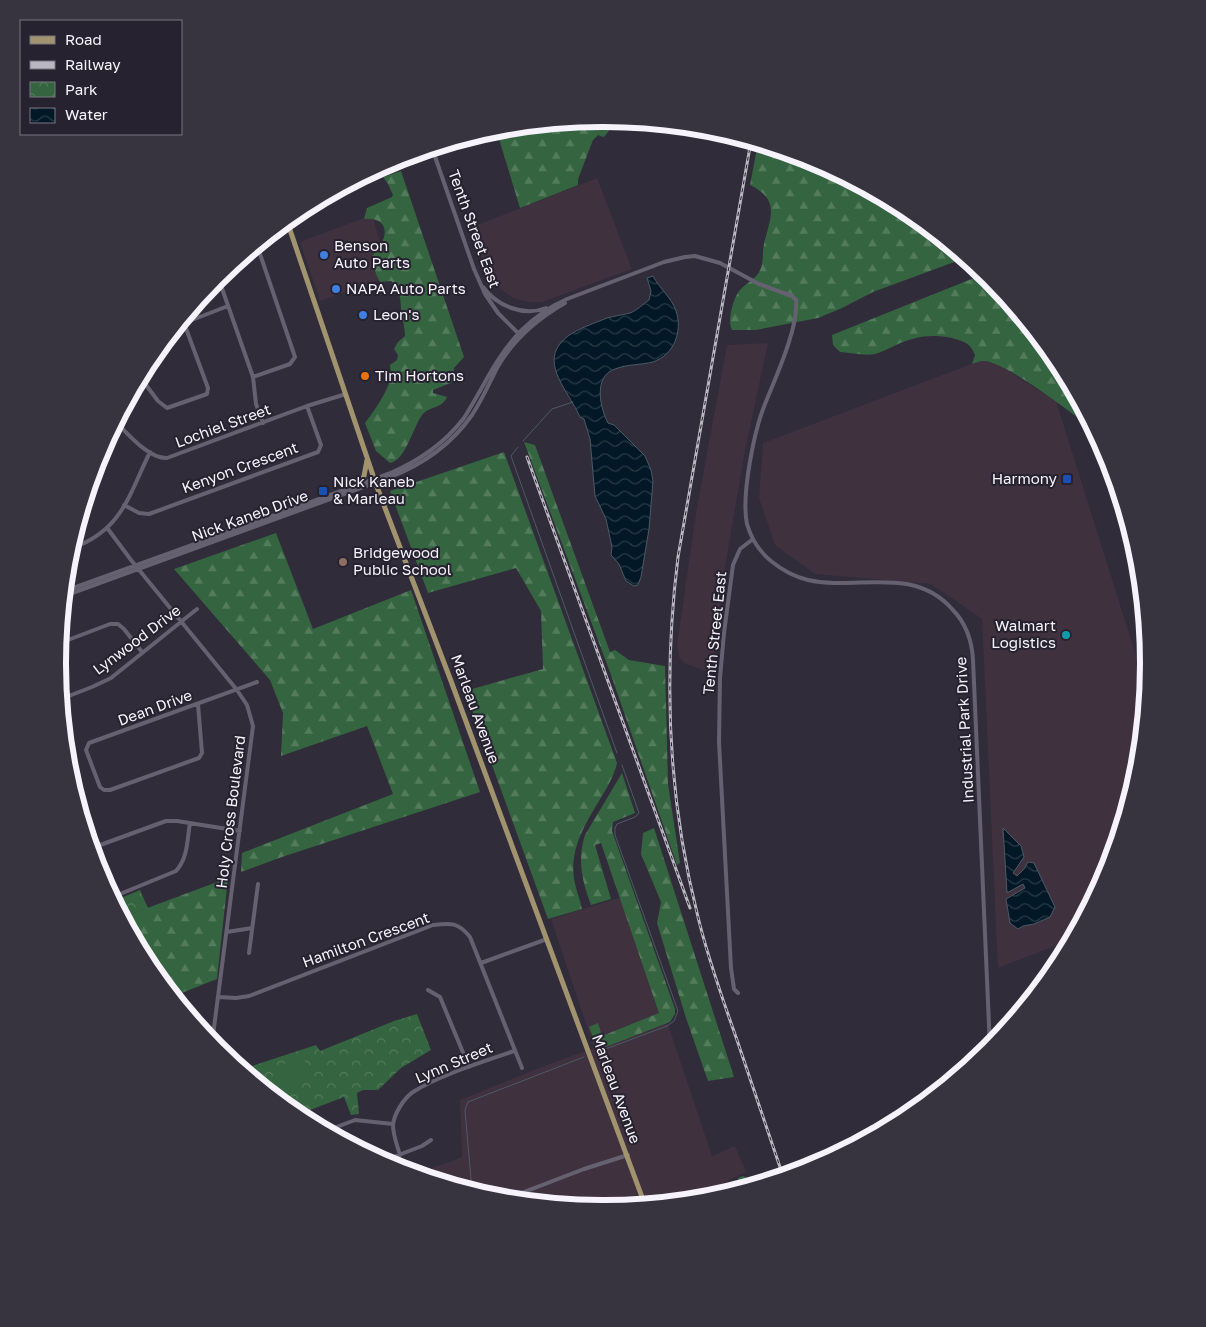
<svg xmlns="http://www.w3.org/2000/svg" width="1206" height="1327" font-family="'Golos Text',sans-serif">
<defs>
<pattern id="forest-firs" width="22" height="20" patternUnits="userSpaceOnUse" patternTransform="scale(1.25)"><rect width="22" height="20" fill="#356440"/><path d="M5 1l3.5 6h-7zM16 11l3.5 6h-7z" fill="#537b5c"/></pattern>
<pattern id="park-crowns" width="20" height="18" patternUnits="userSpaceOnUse" patternTransform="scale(1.25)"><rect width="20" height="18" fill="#356440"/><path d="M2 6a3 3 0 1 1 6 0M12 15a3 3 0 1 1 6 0" fill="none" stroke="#537b5c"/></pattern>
<pattern id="water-waves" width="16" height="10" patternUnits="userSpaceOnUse" patternTransform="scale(1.25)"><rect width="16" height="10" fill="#031826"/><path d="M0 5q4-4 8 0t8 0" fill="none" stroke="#283a46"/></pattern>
</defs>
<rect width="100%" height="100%" fill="#302c3a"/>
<path fill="#3f313e" d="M 393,160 L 397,172 L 324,197 Z
M 597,178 L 632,269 L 542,302 L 529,302 L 513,298 L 493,284 L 489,279 L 470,228 Z
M 372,215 L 391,276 L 320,301 L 300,242 Z
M 768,343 L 744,456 L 724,573 L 714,674 L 684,663 L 679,657 L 677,645 L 696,513 L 727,345 Z
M 982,360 L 997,364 L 1056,401 L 1146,687 L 1138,770 L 1107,873 L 1071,940 L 998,968 L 982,619 L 931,584 L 815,574 L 775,545 L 759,498 L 763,443 Z
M 625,896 L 712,1156 L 735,1146 L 746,1172 L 723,1183 L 727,1193 L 709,1199 L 603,1209 L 496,1198 L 416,1174 L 462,1157 L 460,1100 L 549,1064 L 594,1048 L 551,919 Z"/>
<path fill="url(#forest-firs)" d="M 603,118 L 617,119 L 605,136 L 603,137 L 598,135 L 593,140 L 578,179 L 578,185 L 520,208 L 496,129 Z
M 758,143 L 812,160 L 906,210 L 965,258 L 873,292 L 842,308 L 818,318 L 756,330 L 732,330 C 727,321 733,298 740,290 C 747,282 757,279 761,268 C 764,260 762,252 764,244 C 770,218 781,200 750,185 Z
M 401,171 L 464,357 L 454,368 L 453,382 L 433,390 L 433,393 L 447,397 C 442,409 429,406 422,415 C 413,427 406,460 390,463 L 376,451 L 365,423 C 373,413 392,386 391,373 C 391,370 390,368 390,365 L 397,360 L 398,355 L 394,349 L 398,342 L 405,336 C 405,329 403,322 402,315 C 400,303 402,290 391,281 L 380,282 L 376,274 L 372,257 C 374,252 379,249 381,244 C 390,228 382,217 364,219 L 367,208 L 392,197 L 393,195 L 388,184 L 383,177 Z
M 984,274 L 1057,361 L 1091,425 L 1089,426 C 1070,412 1003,360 983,361 C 979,361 975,363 972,364 L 975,355 C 971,344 964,341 952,338 C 931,334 916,336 896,345 C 889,348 882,352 875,354 C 864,356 852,353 840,352 L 833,345 L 832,335 Z
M 524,442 L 535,445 L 610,652 L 615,650 L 629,660 L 665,666 L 668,784 L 680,863 L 677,865 L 611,675 Z
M 504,452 L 617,763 C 614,777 606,789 599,801 C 584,826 570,849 574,879 C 576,890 580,899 582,909 L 548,919 L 465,691 L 543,669 L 541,611 L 516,568 L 428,593 L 390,491 Z
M 276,533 L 313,629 L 411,590 L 480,792 L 282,857 L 241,872 L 242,853 L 393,794 L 367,726 L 281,756 L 283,713 L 270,680 L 174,569 Z
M 622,773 L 635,813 L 613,822 L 612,831 L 675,1009 L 675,1014 L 670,1022 L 598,1050 L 589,1027 L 598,1023 L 602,1036 L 659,1013 L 601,843 L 595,845 L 611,899 L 591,905 C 582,881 577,860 585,835 Z
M 654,828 L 734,1077 L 708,1081 L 686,1018 L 657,923 L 661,902 L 641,854 L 643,833 Z
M 228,878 L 217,979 L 174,996 L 149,966 L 123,917 Z
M 743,1176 L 748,1178 L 751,1186 L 738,1190 L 738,1178 Z"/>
<path fill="url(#park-crowns)" d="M 140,890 L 148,908 L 123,917 L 112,896 L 121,898 Z
M 417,1014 L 431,1050 L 401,1068 L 378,1090 L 363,1090 L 357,1093 L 359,1114 L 351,1115 L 344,1097 L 297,1115 L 238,1066 L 249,1067 L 316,1045 L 320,1051 L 394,1021 Z"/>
<path fill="#356440" d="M 305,1061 L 307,1077 L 296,1091 L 280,1101 L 275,1068 L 277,1065 Z"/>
<path fill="url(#water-waves)" stroke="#4c5a66" d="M 653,276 C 659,288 672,298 676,311 C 683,331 674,355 653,362 C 641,365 628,364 615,369 C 593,376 600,408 608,423 L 614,425 L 645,456 L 651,470 L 653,481 L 649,529 L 641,577 L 638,585 L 634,586 L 626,581 L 619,564 L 611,555 L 612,547 L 606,519 L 595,496 L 590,439 L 584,419 L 580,417 C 578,413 576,408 573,404 C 561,382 540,357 568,336 C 579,328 595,323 607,318 C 614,316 622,315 630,313 C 636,311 643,304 649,300 L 651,291 L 647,278 Z
M 1003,828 L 1021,846 L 1024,857 L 1013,873 L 1017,876 L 1024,869 L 1028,862 L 1034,863 L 1055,907 L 1050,917 L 1034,924 L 1023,926 L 1018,929 L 1010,923 L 1006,899 L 1025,888 L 1023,884 L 1007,893 Z"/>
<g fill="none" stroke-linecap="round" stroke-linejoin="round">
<path stroke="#4c5a66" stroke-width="1" d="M 523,441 L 552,409 L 573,402
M 518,447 L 511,456 L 617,753
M 595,1053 L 667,1026 L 674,1021 L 678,1011 L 615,835 L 615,828 L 617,824 L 635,817 L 639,813 L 622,765
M 472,1191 L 465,1110 L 468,1102 L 584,1057"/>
<path stroke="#666171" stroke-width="4" d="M 432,148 L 474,269 L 485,294 L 498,313 L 519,334
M 218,277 L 253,377 L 256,404 L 263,423
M 483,287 C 497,306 524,317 546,308
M 179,325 L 228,306
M 140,377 L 158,401 L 167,408 L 207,394 L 208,388 L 184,323
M 253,377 L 290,364 L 295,357 L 259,251 L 254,248
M 116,422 C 128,434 149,459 167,458 L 307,406 L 346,394
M 124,505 L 139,513 L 149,514 L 318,452 L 321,445 L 307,406
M 108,529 L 131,560 L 237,690 L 247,705 L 253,726 L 212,1043
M 74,538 L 78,546
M 70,549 C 122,531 128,497 150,452
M 65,591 L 388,474 C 417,462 444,444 464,418 C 473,404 481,389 489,375 C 508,341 531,315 567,299 L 664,262 L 685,257 L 695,256 L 720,263 L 759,284 L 792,296 L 796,300 C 799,327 775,379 765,404 C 754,431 741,496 747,524 C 751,538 760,552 771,561 C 782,570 795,577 808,580 C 857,591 913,565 952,609 C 966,623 972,641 973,660 L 990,1048
M 64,596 L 388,478 C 422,465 451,445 472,415 C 482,400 489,384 497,368 C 513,340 537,319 565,303
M 60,643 L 110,624 L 118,624 L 124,629 L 142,652
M 61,699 L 92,687 L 111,678 L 197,609
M 198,704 L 202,753 L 199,758 L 110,790 L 104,790 L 100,787 L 86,750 L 89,743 L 257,682
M 92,848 L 166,821 L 177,821 L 240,831
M 110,893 L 115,895 L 120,894 L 176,871 C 188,858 187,840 190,823
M 227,932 L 252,928
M 249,953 L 258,884
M 481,963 L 547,939
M 428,990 L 440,997 L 469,1067
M 738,993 L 734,989 L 731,968 L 719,742 L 720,678 L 724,633 L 733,565 L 740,549 L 753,539
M 219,997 L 236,998 L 249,996 L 433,925 C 451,923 458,922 470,937 L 522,1068
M 199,1027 L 214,1029
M 326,1131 L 355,1120 L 393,1124
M 400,1155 C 397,1145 393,1135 393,1125 C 394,1114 404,1098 413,1092 C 440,1075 483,1062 514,1051
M 383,1161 L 422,1146 L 431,1140
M 506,1199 L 584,1169 L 628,1155"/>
<path stroke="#a1936d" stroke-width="5" d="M 287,221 L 377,487 L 451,681 L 645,1205
M 360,483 L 364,476 L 367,460"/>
<defs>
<path id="rail" d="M 751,141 L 678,557 C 663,678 668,799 698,917 C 708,959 723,1000 737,1040 C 752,1085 768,1131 783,1176
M 527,457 L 690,908"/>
</defs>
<use href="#rail" stroke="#bbb7c2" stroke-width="3"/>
<use href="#rail" stroke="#26222f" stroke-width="1" stroke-dasharray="4" stroke-linecap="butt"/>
</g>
<g fill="#3f7fe0" stroke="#26222f" stroke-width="2">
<circle cx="324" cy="255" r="5"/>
<circle cx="336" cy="289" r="5"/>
<circle cx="363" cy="315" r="5"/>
</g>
<circle fill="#e8710a" stroke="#26222f" stroke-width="2" cx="365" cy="376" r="5"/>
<g fill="#1a4fb4" stroke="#26222f" stroke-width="2">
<rect x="1062" y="474" width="10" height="10" rx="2.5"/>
<rect x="318" y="486" width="10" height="10" rx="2.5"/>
</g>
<circle fill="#8d6e63" stroke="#26222f" stroke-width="2" cx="343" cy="562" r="5"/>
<circle fill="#0f9aa8" stroke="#26222f" stroke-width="2" cx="1066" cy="635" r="5"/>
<g text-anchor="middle" stroke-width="4" stroke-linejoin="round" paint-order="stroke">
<g font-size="15" fill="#f6f3fd" stroke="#26222f">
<text transform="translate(474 229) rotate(70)" y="5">Tenth Street East</text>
<text transform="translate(223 426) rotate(-20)" y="5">Lochiel Street</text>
<text transform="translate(240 468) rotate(-20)" y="5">Kenyon Crescent</text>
<text transform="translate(250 516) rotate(-20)" y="5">Nick Kaneb Drive</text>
<text transform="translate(715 633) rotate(-84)" y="5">Tenth Street East</text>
<text transform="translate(137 640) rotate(-37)" y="5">Lynwood Drive</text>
<text transform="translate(155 708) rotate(-20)" y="5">Dean Drive</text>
<text transform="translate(475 709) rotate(70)" y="5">Marleau Avenue</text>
<text transform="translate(965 730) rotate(-93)" y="5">Industrial Park Drive</text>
<text transform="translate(231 812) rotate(-83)" y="5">Holy Cross Boulevard</text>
<text transform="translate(366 940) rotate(-20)" y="5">Hamilton Crescent</text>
<text transform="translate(454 1063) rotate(-23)" y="5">Lynn Street</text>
<text transform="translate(616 1089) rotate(70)" y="5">Marleau Avenue</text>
</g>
<g font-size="15" fill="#f6f3fd" stroke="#26222f" text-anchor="start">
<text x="334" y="251">Benson<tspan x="334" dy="17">Auto Parts</tspan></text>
<text x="346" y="294">NAPA Auto Parts</text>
<text x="373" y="320">Leon's</text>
<text x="375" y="381">Tim Hortons</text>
<text x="1057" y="484" text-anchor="end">Harmony</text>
<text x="333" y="487">Nick Kaneb<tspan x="333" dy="17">&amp; Marleau</tspan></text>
<text x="353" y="558">Bridgewood<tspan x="353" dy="17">Public School</tspan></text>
<text x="1056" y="631" text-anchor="end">Walmart<tspan x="1056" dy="17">Logistics</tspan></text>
</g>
</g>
<path d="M0 0H1206V1327H0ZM602 127H604A536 536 0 0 1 1140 663V664A536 536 0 0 1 604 1200H602A536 536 0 0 1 66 664V663A536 536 0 0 1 602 127Z" fill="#37333f" fill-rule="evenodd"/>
<path fill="none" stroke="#f6f3fd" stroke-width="6" d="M602 127H604A536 536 0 0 1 1140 663V664A536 536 0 0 1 604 1200H602A536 536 0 0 1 66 664V663A536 536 0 0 1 602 127Z"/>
<rect x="20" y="20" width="162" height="115" fill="#26222f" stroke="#797681"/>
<rect x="30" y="36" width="25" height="8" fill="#a1936d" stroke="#797681"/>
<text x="65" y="45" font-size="15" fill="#f6f3fd">Road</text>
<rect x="30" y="61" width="25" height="8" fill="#bbb7c2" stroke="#797681"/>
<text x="65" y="70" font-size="15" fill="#f6f3fd">Railway</text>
<rect x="30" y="82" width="25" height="15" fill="url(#park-crowns)" stroke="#797681"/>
<text x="65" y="95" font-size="15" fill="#f6f3fd">Park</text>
<rect x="30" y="108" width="25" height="15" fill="url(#water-waves)" stroke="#797681"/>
<text x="65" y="120" font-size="15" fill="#f6f3fd">Water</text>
</svg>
